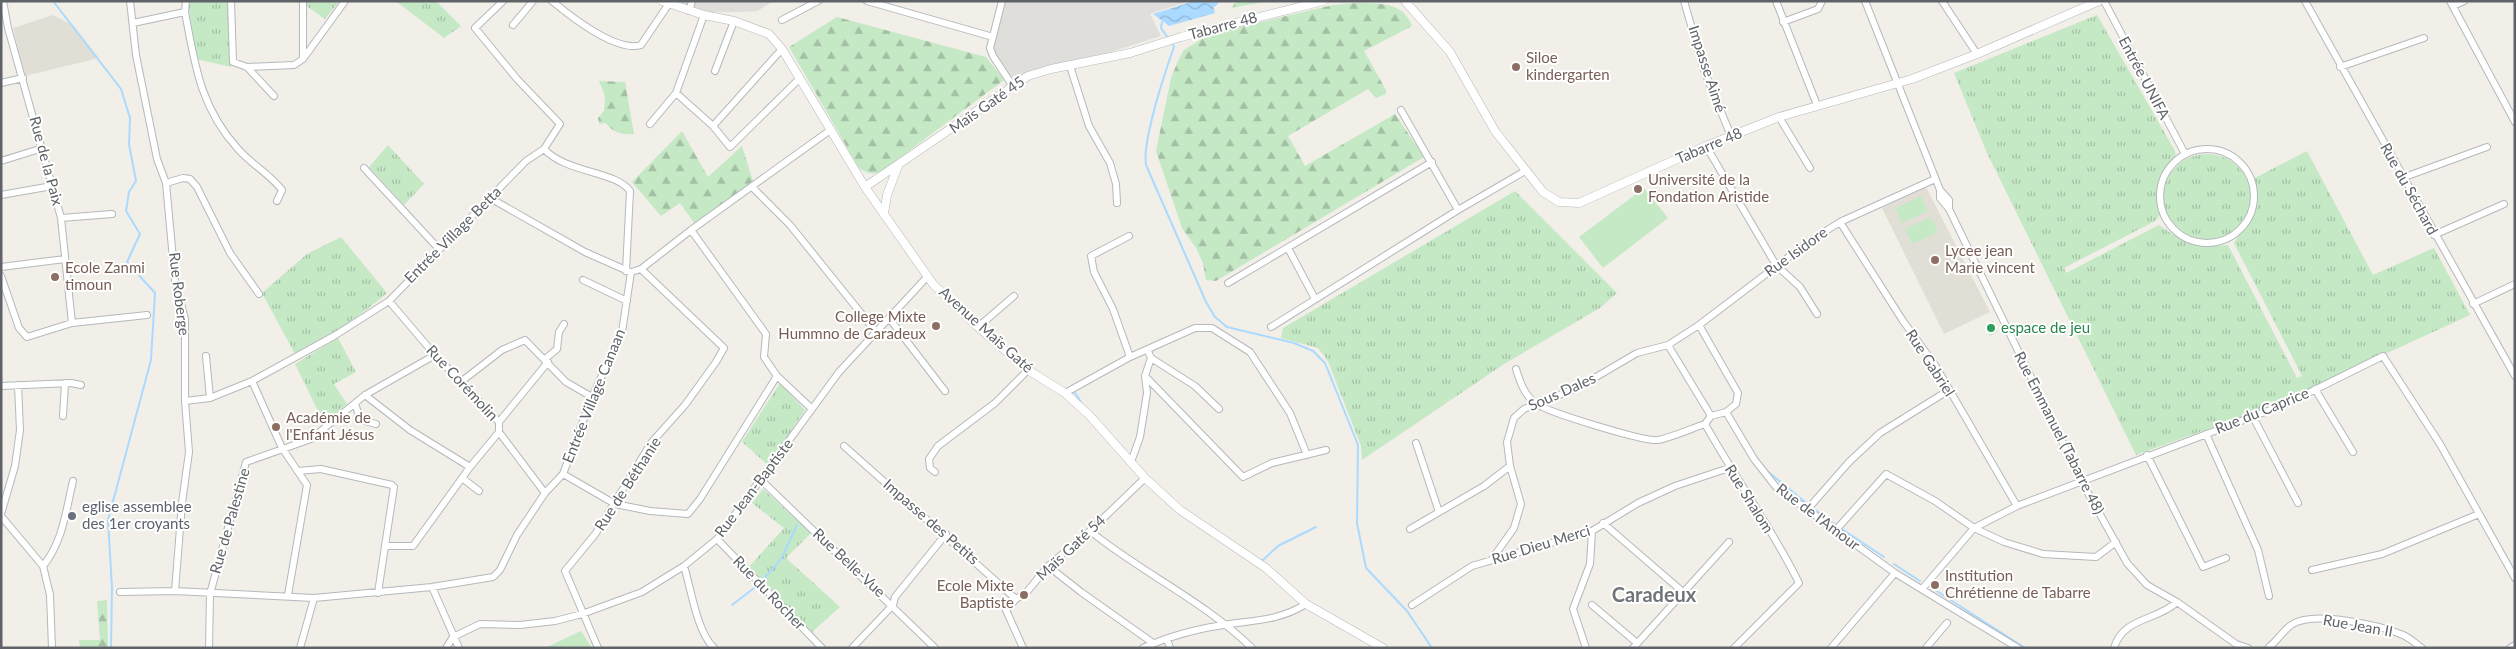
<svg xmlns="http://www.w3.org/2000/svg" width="2516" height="649" font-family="Lato,sans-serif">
<defs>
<pattern id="grass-tufts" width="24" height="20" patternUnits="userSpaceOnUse" patternTransform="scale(1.25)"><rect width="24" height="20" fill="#c5e8c5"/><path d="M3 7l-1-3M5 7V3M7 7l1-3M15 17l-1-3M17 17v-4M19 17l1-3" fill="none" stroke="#a3c0a4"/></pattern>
<pattern id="forest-firs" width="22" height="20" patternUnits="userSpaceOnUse" patternTransform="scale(1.25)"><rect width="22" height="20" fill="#c5e8c5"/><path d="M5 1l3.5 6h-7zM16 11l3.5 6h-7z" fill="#a3c0a4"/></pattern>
<pattern id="park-crowns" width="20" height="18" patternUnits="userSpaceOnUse" patternTransform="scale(1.25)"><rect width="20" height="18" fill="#c5e8c5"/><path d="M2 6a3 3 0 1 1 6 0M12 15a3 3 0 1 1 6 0" fill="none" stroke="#a3c0a4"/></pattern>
<pattern id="water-waves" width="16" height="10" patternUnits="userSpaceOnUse" patternTransform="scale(1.25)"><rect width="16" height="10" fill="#aadaff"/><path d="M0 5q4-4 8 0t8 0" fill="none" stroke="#8eb4d2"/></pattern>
</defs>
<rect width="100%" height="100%" fill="#f1efe8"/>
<path fill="#e0deda" d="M 674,1 L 774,1 L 757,11 L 741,12 L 695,12 Z
M 1005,1 L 1189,1 L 1150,14 L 1161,36 L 1107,53 L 1010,77 L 993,52 Z"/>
<path fill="#e1ded6" d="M 53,15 L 74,26 L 99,58 L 25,76 L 13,28 Z
M 1926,187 L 1990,312 L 1944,334 L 1882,208 Z"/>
<path fill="url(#grass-tufts)" d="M 188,1 L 228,1 L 231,67 L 196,59 Z
M 306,1 L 339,1 L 325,19 L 305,5 Z
M 436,1 L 461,26 L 444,38 L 397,2 Z
M 2097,15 L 2175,151 L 2176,157 L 2162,173 L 2158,190 L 2160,215 L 2155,221 L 2064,268 L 2066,273 L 2159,225 C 2188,245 2193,248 2228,245 L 2297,378 L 2302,376 L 2234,243 C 2251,217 2256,209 2255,178 L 2307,151 L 2373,275 L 2434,248 L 2470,315 L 2277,404 L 2136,455 L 1987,153 L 1954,73 Z
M 388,145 L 424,184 L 404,205 L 369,167 Z
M2163 198a44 44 0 1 1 88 0a44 44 0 1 1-88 0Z
M 1515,191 L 1617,293 L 1600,308 L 1504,364 L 1362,460 L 1361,446 L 1328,361 L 1318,348 L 1281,338 L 1283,328 Z
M 341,237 L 387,293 C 359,317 328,337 295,354 L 262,293 L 307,254 Z
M 338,338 L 356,372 L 334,384 L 347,404 L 324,423 L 295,364 Z
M 780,383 L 805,410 L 768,465 L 742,442 Z
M 763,489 L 811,533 L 786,558 L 840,607 L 812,632 L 748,568 L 784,528 L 752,503 Z"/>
<path fill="url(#forest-firs)" d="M 1358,3 C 1379,4 1403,1 1412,26 L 1364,51 L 1386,90 L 1386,94 L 1376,98 L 1368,89 L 1288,136 L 1305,166 L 1395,114 L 1424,157 L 1216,281 L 1206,280 L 1203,263 L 1196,248 L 1182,228 L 1156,151 L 1171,78 L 1178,61 L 1184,50 L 1210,34 L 1333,5 Z
M 837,17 L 986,57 L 1004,80 L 882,171 C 873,175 867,174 859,168 L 789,47 Z
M 599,81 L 625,82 L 634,134 C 623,135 613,133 606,123 L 599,124 L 598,118 L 604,111 L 605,96 Z
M 682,131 L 708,177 L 742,146 L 753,181 L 695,224 L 680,203 L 661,216 L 632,182 Z
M 107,600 L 108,648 L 80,648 L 79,640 L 100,640 L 97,601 Z"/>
<path fill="url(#park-crowns)" d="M 1236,1 L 1268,1 L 1231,8 Z"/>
<path fill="#c5e8c5" d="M 1644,188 L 1668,218 L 1603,268 L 1579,237 Z
M 1921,196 L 1928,211 L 1902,223 L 1895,208 Z
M 1931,217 L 1938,232 L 1912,244 L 1905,229 Z
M 1993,321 L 1997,332 L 1990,336 L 1985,325 Z
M 581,631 L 592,648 L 545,648 Z"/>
<path fill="url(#water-waves)" d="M 1194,1 L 1212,1 L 1215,13 L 1169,26 L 1153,14 Z"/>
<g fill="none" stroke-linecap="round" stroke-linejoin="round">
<path stroke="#aadaff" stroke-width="2" d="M 53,1 L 121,89 L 130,118 L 129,144 L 136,181 L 129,192 L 126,211 L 140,234 L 127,262 L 155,293 L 151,360 L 108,520 L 112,588 L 111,648
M 1162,22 L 1161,28 L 1168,38
M 1171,42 L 1174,47 C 1165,72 1142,141 1146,165 L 1206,302 L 1215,317 L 1227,327 L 1294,343 L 1313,351 L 1325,363 L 1358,445 L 1357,523 L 1366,568 L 1407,611 L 1432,648
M 1073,390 L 1081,402
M 1766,470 L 1805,502
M 1814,509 L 1836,525
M 1842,529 L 1884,557
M 1259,560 L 1263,560 L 1278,546 L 1316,527
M 1894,564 L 1920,581
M 761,582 L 781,559 L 797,525
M 1932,588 L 2025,648
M 732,605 L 758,585"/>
<path stroke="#aadaff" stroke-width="8" d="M 1213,3 L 1215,1"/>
<defs>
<path id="minor" d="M 3,1 L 8,28 L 61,218 L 72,323
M 130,1 L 136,55 L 157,159 L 166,183 L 175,281 L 185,319 L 185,401 L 189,452 L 182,503 L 175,591
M 231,1 L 233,62 L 247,67 L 274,96
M 552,1 C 570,16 617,53 641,45 L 668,5
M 867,1 L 993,37
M 1002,1 L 990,48 L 993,56 L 1012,85
M 1684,1 L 1704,70 L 1731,136
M 1776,1 L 1817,105
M 1865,1 L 1940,190 L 1940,198 L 1949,209 L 2082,482 L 2127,563 L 2147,585 L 2177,602 L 2236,644 L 2248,648
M 1942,1 L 1977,54
M 2104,1 L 2185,154
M 2305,1 L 2515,376
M 2450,1 L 2515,122
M 2453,6 L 2464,1
M 689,11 L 692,1
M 185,12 C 195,65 200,107 238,149 C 251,164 270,174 282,190 L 277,201
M 782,20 L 818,1
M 1783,22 L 1818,9 L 1822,1
M 133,23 L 185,12 L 186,1
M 513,25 L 533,1
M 303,59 L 303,1
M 1070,66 L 1089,126 L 1110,163 L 1116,184 L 1117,203
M 247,67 L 294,65 L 303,59 L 345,1
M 2340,67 L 2424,38
M 715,71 L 734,21
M 1,83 L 23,78
M 676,93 L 713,126 L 730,147 L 799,79
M 1401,110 L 1458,210
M 1779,117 L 1810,168
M 650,124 L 676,93 L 704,15
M 713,126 L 782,49
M 1706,146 L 1776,265 L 1800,287 L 1817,314
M2160 196a47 47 0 1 1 94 0a47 47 0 1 1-94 0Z
M 544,149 C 566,173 616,171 630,191 L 626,271
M 1,161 L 43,148
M 364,168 L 438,248
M 2402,178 L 2487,147
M 166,183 L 183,178 L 190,179 L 197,187 L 230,253 L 259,294
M 752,187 L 790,225 L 876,332
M 1940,190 L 1949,200 L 1949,209
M 1,195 L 52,186
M 490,198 L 585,252 L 628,271
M 61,218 L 112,214
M 1840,222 L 1903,321 L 1935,365 L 2017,506
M 691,230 L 766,334 L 764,357 L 777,376 L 812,409
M 2434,235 L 2504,204
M 1129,236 L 1091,256 L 1094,272 L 1113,309 L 1130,357
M 1288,248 L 1315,299
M 1,267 L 65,259
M 1,276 L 19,328 L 27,337 L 72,323 L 147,315
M 583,280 L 627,301
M 1228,283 L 1432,162
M 389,301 L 435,355 L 499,422 L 499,432 L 545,493
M 2473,304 L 2515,284
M 889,318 L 945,391
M 1699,325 L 1738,393 L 1736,404 L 1726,412
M 978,327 L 1014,296
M 1271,327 L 1458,210 L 1525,171
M 1668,345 L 1711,416 L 1726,412 L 1754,459 L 1776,487 L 1895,573 L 2018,648
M 206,356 L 210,398
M 1151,358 L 1195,386 L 1219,409
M 545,359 L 557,349 L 559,332 L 564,324
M 1516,369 C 1520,382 1525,397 1537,404 C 1550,413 1645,442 1658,440 C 1673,437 1690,429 1705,424
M 1145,376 L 1243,477 L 1272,463 L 1326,450
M 252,381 L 282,448 L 307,485 L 288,595
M 462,381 L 502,350 L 525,340 L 566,382 L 592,397
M 1,386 L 71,383 L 81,385
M 2315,389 L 2353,452
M 1065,393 L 1130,357 L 1195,328 L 1212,328 L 1250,352 L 1290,413 L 1307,455
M 365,395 L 410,430 L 470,467
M 185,401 L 210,398 L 252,381 L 334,336 L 389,301 L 526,161 L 544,149 L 560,124 L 517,79 L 475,28 L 503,1
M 355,404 L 361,420 L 376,424
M 63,416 L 65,383
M 1711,416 L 1705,424 C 1735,478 1772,528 1799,583 L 1734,648
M 2253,417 L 2298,503
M 499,422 L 548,362
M 2206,434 L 2258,550 L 2269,596
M 1416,443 L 1439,512
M 844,446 L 1016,599
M 2147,455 L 2203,567 L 2226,558
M 1131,462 L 1140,437 L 1147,393 L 1145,376 L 1151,358 L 1148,351
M 298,471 L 321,469 L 392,485 L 394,487 L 385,546
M 935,472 L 930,468 L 929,459 L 938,446 L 995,403 L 1028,370
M 563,474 L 615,504 L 650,511 L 688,514 L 700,499 L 777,376
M 462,478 L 479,491
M 761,480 L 935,648
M 1807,510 L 1849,462 L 1880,433 L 1949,390
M 1,514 L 15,466 L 20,430 L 18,385
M 1,516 L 43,566 L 50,595 L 52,648
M 1603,523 L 1683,592
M 1410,529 L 1484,486 L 1510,466
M 1090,531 C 1142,573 1204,601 1252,648
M 1835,531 L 1886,474 L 1935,501 L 1974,528 L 2004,542 L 2043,554 L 2096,557 L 2116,542
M 717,539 L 822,648
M 1492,559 L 1514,528 L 1521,504 L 1510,466 L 1507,442 L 1514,418 L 1524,409 L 1579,387 L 1637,353 L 1668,345 L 1699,325 L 1807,243 L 1840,222 L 1935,179
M 43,566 C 63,542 66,510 73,481
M 684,566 C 691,589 697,632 714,648
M 1048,566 L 1081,592 L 1153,643
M 2312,570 L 2382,554 L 2479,514
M 432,587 L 459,648
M 1922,589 L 1974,528 L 2017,506 L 2286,404 L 2383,356 L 2440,444 L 2515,578
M 120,592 L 175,591 L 314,598 L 432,587 L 493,577 L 500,570 L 517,535 L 545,493 L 563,474 L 592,397 L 622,332 L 631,272 L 641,269 L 691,230 L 829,131
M 378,593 L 385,546 L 413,546 L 470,467 L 499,432
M 1412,605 L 1472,566 L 1592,531 L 1638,503 L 1675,486 L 1729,468
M 1592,605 L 1637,643
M 1167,639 L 1170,648
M 2269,647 C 2277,641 2283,631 2291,625 C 2313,610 2380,625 2403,635 C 2410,638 2416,644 2422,648
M 209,648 L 210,594 L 246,462 L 311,439 L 365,395 L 435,355
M 300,648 L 314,598
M 446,648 L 453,637 L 480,624 L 520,625 L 555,621 L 582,614 L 642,592 L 684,566 L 717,539 L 839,372 L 927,277
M 598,648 L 565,571 L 596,533 L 651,443 L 685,405 L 716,362 L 724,348 L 641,269
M 852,648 L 893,605 L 895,597 L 946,534
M 1023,648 L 1006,610 L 1016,599 L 1026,593 L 1048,566 L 1090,531 L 1145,478
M 1143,648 C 1169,636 1201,628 1229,624 C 1258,620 1280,620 1306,604
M 1586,648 L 1573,609 L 1590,564 L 1592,531
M 1633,648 L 1729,542
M 1831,648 L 1895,573
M 1926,648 L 1947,623
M 2114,648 C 2123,617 2157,621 2177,602
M 2510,648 L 2515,645"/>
<path id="tertiary" d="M 662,1 L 704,15 L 734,21 L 769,34 L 782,49 L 865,187 L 933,284 L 978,327 L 1028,370 L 1065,393 L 1090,416 L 1145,478 L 1180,510 L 1266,568 L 1306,604 L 1383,648
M 1405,1 L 1450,52 L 1495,131 L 1543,192 L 1559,202 L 1579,203 L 1706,146 L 1779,117 L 1912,79 L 1977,54 L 2099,1
M 865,187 L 1028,76 L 1051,69 L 1130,53 L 1181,37 L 1323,1
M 884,214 L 887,195 L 898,166"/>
</defs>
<use href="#minor" stroke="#b5b8bc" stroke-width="8"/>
<use href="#tertiary" stroke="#b5b8bc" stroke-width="9"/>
<use href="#minor" stroke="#fff" stroke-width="6"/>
<use href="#tertiary" stroke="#fff" stroke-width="8"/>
</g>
<g fill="#8d6e63" stroke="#fff" stroke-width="2">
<circle cx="1516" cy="67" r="5"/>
<circle cx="1638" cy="189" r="5"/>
<circle cx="1935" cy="260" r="5"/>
<circle cx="55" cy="277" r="5"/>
<circle cx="936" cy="326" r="5"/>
<circle cx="276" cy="427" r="5"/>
<circle cx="1935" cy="585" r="5"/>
<circle cx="1024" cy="595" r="5"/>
</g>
<circle fill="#2e9e5b" stroke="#fff" stroke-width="2" cx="1991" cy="328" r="5"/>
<circle fill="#6b7280" stroke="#fff" stroke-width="2" cx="72" cy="516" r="5"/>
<g text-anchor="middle" stroke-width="4" stroke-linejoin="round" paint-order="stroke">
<g font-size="15" fill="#5f6368" stroke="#fff">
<text transform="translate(1223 26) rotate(-15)" y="5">Tabarre 48</text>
<text transform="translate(1707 69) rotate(72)" y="5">Impasse Aimé</text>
<text transform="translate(2144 78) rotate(62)" y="5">Entrée UNIFA</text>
<text transform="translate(987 105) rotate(-35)" y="5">Maïs Gaté 45</text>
<text transform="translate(1709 146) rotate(-23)" y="5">Tabarre 48</text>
<text transform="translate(46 161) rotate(75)" y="5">Rue de la Paix</text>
<text transform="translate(2409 189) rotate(61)" y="5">Rue du Séchard</text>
<text transform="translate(453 235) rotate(-45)" y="5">Entrée Village Betta</text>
<text transform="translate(1796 252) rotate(-36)" y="5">Rue Isidore</text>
<text transform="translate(179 294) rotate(83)" y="5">Rue Roberge</text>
<text transform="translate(986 330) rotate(42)" y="5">Avenue Maïs Gaté</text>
<text transform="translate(1930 363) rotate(57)" y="5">Rue Gabriel</text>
<text transform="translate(462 383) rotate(47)" y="5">Rue Corémolin</text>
<text transform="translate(1562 392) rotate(-24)" y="5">Sous Dales</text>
<text transform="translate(594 396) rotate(-68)" y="5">Entrée Village Canaan</text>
<text transform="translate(2262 411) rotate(-22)" y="5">Rue du Caprice</text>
<text transform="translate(2059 433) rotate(63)" y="5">Rue Emmanuel (Tabarre 48)</text>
<text transform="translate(628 484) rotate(-57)" y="5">Rue de Béthanie</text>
<text transform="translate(754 488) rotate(-53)" y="5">Rue Jean-Baptiste</text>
<text transform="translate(1749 499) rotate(58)" y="5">Rue Shalom</text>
<text transform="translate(1818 517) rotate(37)" y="5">Rue de l'Amour</text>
<text transform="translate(230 521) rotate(-74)" y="5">Rue de Palestine</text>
<text transform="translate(931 522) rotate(41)" y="5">Impasse des Petits</text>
<text transform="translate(1541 545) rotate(-17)" y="5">Rue Dieu Merci</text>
<text transform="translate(1071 548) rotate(-43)" y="5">Maïs Gaté 54</text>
<text transform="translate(849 563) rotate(43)" y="5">Rue Belle-Vue</text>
<text transform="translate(769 593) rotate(46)" y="5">Rue du Rocher</text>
<text transform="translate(2358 626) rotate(10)" y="5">Rue Jean II</text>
</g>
<g font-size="15" fill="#785e54" stroke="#fff" text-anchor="start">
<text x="1526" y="63">Siloe<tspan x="1526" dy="17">kindergarten</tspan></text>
<text x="1648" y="185">Université de la<tspan x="1648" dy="17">Fondation Aristide</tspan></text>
<text x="1945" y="256">Lycee jean<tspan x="1945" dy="17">Marie vincent</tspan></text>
<text x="65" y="273">Ecole Zanmi<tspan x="65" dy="17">timoun</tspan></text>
<text x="926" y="322" text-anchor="end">College Mixte<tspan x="926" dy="17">Hummno de Caradeux</tspan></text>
<text x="286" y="423">Académie de<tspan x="286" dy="17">l'Enfant Jésus</tspan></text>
<text x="1945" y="581">Institution<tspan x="1945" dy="17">Chrétienne de Tabarre</tspan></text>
<text x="1014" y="591" text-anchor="end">Ecole Mixte<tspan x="1014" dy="17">Baptiste</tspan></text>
</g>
<g font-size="15" fill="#27864d" stroke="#fff" text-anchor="start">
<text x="2001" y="333">espace de jeu</text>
</g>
<g font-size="15" fill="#5b616d" stroke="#fff" text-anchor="start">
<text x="82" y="512">eglise assemblee<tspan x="82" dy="17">des 1er croyants</tspan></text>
</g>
<g font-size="20" font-weight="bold" fill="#70757a" stroke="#fff">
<text x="1654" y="602">Caradeux</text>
</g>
</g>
<rect width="2516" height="649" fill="none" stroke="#5f6368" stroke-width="5"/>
</svg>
